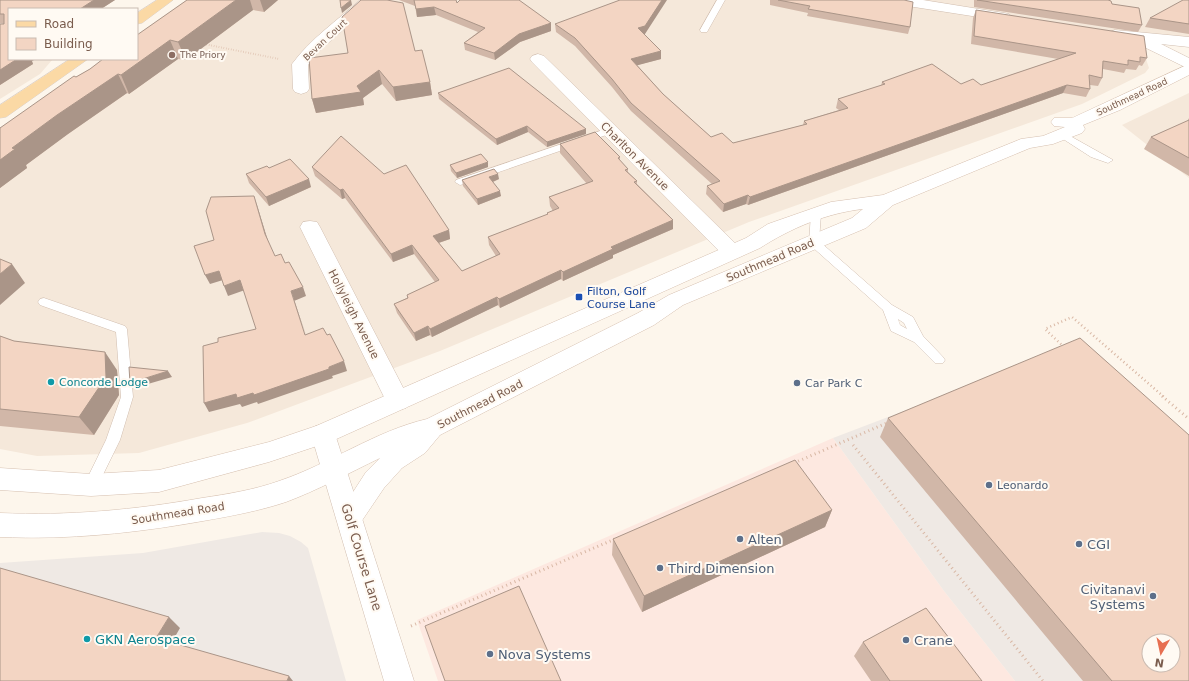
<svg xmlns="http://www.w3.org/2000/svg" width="1189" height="681" font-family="'DejaVu Sans',sans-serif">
<rect width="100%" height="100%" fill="#fdf6ec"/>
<path fill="#f5e8da" d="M 0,0 L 71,0 L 107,9 L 9,9 L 9,59 L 53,59 L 40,74 L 0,99 Z
M 195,0 L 1189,0 L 1189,37 L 1165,35 L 1143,50 L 1149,68 L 1145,73 L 1082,104 L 749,222 L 440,351 L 247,423 L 139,453 L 37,456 L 0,449 L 0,140 L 137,59 Z
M 1189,93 L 1189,178 L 1122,125 Z"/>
<path fill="#fde8e0" d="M 833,438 L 944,591 L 1015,681 L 438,681 L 417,620 Z"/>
<path fill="#efe9e4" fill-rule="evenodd" d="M 1082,343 L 1189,681 L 1015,681 L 944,591 L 833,438 ZM 1149,641 L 1173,641 L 1173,665 L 1149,665 Z
M 262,532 L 279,533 L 290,536 L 301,542 L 308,548 L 346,681 L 0,681 L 0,563 L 143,553 Z"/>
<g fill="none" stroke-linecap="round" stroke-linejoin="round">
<defs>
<path id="lane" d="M 717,0 L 725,0 L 707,32 L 701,32 L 700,30 Z
M 609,128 L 614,131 L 612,133 L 464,184 L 460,185 L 455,182 L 456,180 Z
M 1063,132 L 1113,160 L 1108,163 L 1091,157 L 1060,137 L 1060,133 Z
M 816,211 L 821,214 L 819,241 L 892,305 L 913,317 L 923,336 L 943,357 L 945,360 L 943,363 L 935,363 L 914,342 L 891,331 L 883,310 L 810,245 L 809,242 L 811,214 ZM 898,319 L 904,323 L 907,329 L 900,325 Z
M 44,298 L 125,326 L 127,329 L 133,397 L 120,440 L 96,489 L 91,491 L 86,489 L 84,485 L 106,440 L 121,397 L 116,332 L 40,305 L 38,302 L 40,299 Z"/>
<path id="street" d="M 360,0 L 376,0 L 317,53 L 308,65 L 309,89 L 307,92 L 301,94 L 295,92 L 293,89 L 292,64 C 310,39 338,20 360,0 Z
M 888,0 L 923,0 L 1004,13 L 1009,14 L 1011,17 L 1009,20 L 1004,21 L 895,4 L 890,3 Z
M 1115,30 L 1189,37 L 1189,47 L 1161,44 L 1189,58 L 1189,69 L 1144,47 L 1141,44 L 1143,42 L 1110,38 L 1107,35 L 1110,32 Z
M 538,54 L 544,56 L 739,247 L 742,252 L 739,257 L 732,259 L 725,257 L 532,62 L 530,59 L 532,56 Z
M 310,221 L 317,222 L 320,227 L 410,401 L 406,408 L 398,410 L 390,408 L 386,401 L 300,227 L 303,222 Z
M 323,424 L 332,427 L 335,434 L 414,681 L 384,681 L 311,434 L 314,427 Z"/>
<path id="secondary" d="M 1189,64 L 1189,75 L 1120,110 L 1083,125 L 1085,129 L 1082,133 L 1053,144 L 1030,148 L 893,205 L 866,228 L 683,305 L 654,325 L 440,435 L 425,453 L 402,468 L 384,488 L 359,525 L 350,529 L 341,525 L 337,517 L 366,472 L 380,458 C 349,473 318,490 286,502 C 259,511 231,516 203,521 C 136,533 68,540 0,537 L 0,513 C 68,516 135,510 202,498 C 228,494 254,490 279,481 C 330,464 375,431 427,419 L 638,313 L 669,295 L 852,218 L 863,209 C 827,213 791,228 760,248 L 332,441 L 269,462 L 159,492 L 91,496 L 0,490 L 0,468 L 91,474 L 159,470 L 269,442 L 316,426 L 746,238 L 768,224 L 831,202 L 883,195 L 1021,139 L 1043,136 L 1065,127 L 1054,126 L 1051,122 L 1054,118 L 1072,118 Z"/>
<path id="primary" d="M 157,0 L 173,0 L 142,23 L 137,24 L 137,13 Z
M 70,59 L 88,59 L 6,117 L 0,118 L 0,105 Z"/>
</defs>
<use href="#lane" stroke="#d1beb0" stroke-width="1"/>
<use href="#street" stroke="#d1beb0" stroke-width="1"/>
<use href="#secondary" stroke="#d6c0b0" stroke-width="1"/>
<use href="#primary" stroke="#dad1cd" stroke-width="1"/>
<path stroke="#d9b8a5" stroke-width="2" stroke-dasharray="0.5 2" stroke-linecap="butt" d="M 204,44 L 279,59"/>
<path stroke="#d9b8a5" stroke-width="2.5" stroke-dasharray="1 3" stroke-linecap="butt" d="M 1064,347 L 1045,329 L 1072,317 L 1164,397"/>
<path stroke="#d9b8a5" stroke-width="3" stroke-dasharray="1 3.5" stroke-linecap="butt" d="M 1162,396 L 1189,419
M 853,445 L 1043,681
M 794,463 L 889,422
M 411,626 L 615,539"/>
<use href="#lane" fill="#fff" fill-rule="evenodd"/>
<use href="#street" fill="#fff" fill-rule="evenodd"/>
<use href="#secondary" fill="#fff" fill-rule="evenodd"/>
<use href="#primary" fill="#fbd9a5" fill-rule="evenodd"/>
</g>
<path fill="#d1b7a8" d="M 0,0 L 115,0 L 101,9 L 9,9 L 33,64 L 0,85 L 0,24 L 4,24 L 0,23 Z
M 187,0 L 278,0 L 264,12 L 253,10 L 186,60 L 178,59 L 129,94 L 127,93 L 68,134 L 26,165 L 27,168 L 0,188 L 0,128 L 76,77 L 90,69 Z
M 399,0 L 456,0 L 457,3 L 551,23 L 551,31 L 520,42 L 495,60 L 465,50 L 464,43 L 478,32 L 436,15 L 417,17 L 415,6 Z
M 770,0 L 904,0 L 910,27 L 908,34 L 807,16 L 808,13 L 770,5 Z
M 974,0 L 1108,0 L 1112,4 L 1142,25 L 1138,32 L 974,7 Z
M 1189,0 L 1189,34 L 1145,27 L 1150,18 Z
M 976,10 L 1147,58 L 1142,66 L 1139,65 L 1136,70 L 1126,69 L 1124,73 L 1103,69 L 1102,78 L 1098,86 L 1090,85 L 1090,89 L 1086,97 L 1063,93 L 748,205 L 746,204 L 723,212 L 706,194 L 707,186 L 712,184 L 631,111 L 612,87 L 575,46 L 556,32 L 555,24 L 645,34 L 644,34 L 661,51 L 661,59 L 637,65 L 663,94 L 711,137 L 733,143 L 803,125 L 804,121 L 839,110 L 836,108 L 838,99 L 881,86 L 882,82 L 961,84 L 981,85 L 1058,59 L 971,44 L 973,18 Z
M 415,51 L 430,82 L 432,95 L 396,101 L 382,84 L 363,98 L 364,105 L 316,113 L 312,99 Z
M 438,93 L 586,129 L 586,134 L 547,147 L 528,132 L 497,145 L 439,99 Z
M 1189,118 L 1189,176 L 1144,149 L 1151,137 L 1188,121 L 1188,120 Z
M 560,144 L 620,157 L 620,161 L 628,169 L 628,172 L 637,181 L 637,184 L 673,220 L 673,229 L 613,255 L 613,258 L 563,281 L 561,279 L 500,308 L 498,305 L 432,337 L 430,335 L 416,341 L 397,313 L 394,304 L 407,298 L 407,295 L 435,282 L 414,254 L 393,262 L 345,198 L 342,199 L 315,176 L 312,167 L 449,230 L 450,239 L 439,243 L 462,271 L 496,256 L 489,245 L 488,237 L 547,215 L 547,213 L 553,211 L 550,206 L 549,197 L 587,184 L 560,153 Z
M 450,165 L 488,167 L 457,178 L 451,171 Z
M 269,168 L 311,187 L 269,206 L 249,183 L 246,174 Z
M 499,179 L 493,182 L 501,196 L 478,205 L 463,186 L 462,180 Z
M 0,336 L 14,341 L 117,370 L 119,395 L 94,435 L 0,426 Z
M 888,418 L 1189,681 L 1083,681 L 880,437 Z
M 832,510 L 825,527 L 642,612 L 612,555 L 613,539 Z
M 863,642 L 982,681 L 871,681 L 854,656 Z"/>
<path fill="#aa9588" d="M 94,0 L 115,0 L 101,9 L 80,9 Z
M 236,0 L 250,0 L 253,10 L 186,60 L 178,42 Z
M 260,0 L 278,0 L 264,12 Z
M 351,0 L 352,5 L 342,13 L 341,8 Z
M 662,0 L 667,0 L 645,34 L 638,36 L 638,28 Z
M 434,7 L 436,15 L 417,17 L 416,9 Z
M 551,23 L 551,31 L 520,42 L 495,60 L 494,53 L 519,34 Z
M 170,40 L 178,59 L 129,94 L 121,75 Z
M 661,51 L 661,59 L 631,67 L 631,59 Z
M 17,59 L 36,59 L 32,61 L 33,64 L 0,85 L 0,70 Z
M 379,70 L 382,84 L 363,98 L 364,105 L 316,113 L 312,99 L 357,86 Z
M 118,74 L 127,93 L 68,134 L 26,165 L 27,168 L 0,188 L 0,160 L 12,148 L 57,115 Z
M 430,82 L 432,95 L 396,101 L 393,87 Z
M 1067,85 L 1063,93 L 748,205 L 750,197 Z
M 527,126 L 528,132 L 497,145 L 496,139 Z
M 586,129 L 586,134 L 547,147 L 547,142 Z
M 488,162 L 488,167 L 457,178 L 456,173 Z
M 498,174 L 499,179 L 490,183 L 489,177 Z
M 309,179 L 311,187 L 269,206 L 266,197 Z
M 343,189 L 345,198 L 342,199 L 340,190 Z
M 500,191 L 501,196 L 478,205 L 477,199 Z
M 748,195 L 746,204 L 723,212 L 724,204 Z
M 254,196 L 257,205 L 269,244 L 265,234 Z
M 673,220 L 673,229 L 613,255 L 613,258 L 563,281 L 563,272 L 611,247 Z
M 449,230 L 450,239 L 435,244 L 433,236 Z
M 412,245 L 414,254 L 393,262 L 391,254 Z
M 12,264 L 25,283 L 0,305 L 0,274 Z
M 561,270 L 561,279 L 500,308 L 499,299 Z
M 219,271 L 223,280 L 210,284 L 205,275 Z
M 240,280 L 245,290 L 228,296 L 224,286 Z
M 303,287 L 306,296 L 294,301 L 309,344 L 291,291 Z
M 497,297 L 498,305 L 432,337 L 430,329 Z
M 428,326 L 430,335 L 416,341 L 414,333 Z
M 105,352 L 117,370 L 119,395 L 94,435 L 79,417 Z
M 344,361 L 347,371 L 332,376 L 333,378 L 258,404 L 257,402 L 242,407 L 240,404 L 209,412 L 204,403 L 329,367 Z
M 168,371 L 172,377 L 134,388 L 130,383 Z
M 832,510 L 825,527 L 642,612 L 644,596 Z
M 169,617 L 180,628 L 168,649 L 156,638 Z
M 289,676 L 293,681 L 287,681 Z"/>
<path fill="#f3d5c3" stroke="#aa9588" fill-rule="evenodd" d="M 0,0 L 94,0 L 80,9 L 9,9 L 9,59 L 17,59 L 0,70 L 0,24 L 4,24 L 4,14 L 0,14 Z
M 187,0 L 236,0 L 178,42 L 170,40 L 121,75 L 118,74 L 57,115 L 12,148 L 15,149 L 0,160 L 0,128 L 74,76 L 76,77 L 90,69 L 103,59 L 137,59 L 137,35 Z
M 340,0 L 351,0 L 341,8 Z
M 361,0 L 387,0 L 403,3 L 415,51 L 422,50 L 430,82 L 393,87 L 379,70 L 357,86 L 361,92 L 312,99 L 309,58 L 348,53 L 342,17 Z
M 414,0 L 456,0 L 457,3 L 460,0 L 519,0 L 551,23 L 519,34 L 494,53 L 464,43 L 485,28 L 434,7 L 416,9 Z
M 620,0 L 662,0 L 645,26 L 638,28 L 661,51 L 631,59 L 663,94 L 711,137 L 722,133 L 733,143 L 807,124 L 804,121 L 848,108 L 838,99 L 885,84 L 882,82 L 932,64 L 961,84 L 973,79 L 981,85 L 1076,53 L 974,36 L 976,10 L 1144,36 L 1147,58 L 1140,57 L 1140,62 L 1128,60 L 1128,65 L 1103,61 L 1102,78 L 1089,75 L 1090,89 L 1067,85 L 750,197 L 748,195 L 724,204 L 707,186 L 720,181 L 631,103 L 612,79 L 575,38 L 555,24 Z
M 778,0 L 904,0 L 913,2 L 910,27 L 808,9 L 810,6 Z
M 977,0 L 1108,0 L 1111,1 L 1112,4 L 1139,8 L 1142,25 Z
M 1183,0 L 1189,0 L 1189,24 L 1150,18 Z
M 509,68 L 586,129 L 547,142 L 527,126 L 496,139 L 438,93 Z
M 1189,120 L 1189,158 L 1151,137 Z
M 595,132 L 620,157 L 618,158 L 628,169 L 625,170 L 637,181 L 634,182 L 673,220 L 611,247 L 613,249 L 563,272 L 561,270 L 499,299 L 497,297 L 430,329 L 428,326 L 414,333 L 394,304 L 408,298 L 407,295 L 439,280 L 412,245 L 391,254 L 343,189 L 340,190 L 312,167 L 341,136 L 384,174 L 406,165 L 449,230 L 433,236 L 462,271 L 500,254 L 488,237 L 548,214 L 547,213 L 559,208 L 549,197 L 593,181 L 560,144 Z
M 481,154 L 488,162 L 456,173 L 450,165 Z
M 290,159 L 309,179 L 266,197 L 246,174 L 267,166 L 269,168 Z
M 494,169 L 498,174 L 489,177 L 500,191 L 477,199 L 462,180 Z
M 254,196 L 265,234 L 275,256 L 281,254 L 285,263 L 289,262 L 303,287 L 291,291 L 305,335 L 323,328 L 327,335 L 330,334 L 344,361 L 329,367 L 329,369 L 254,395 L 253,393 L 237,398 L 236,394 L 204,403 L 203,346 L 218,342 L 218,338 L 256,329 L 240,280 L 224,286 L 219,271 L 205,275 L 194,246 L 214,240 L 206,211 L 211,197 Z
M 0,259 L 12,264 L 0,274 Z
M 0,336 L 14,341 L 105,352 L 106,377 L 79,417 L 0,409 Z
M 1080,338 L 1189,435 L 1189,681 L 1112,681 L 888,418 ZM 1149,641 L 1173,641 L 1173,665 L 1149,665 Z
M 129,367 L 168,371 L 130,383 Z
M 795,460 L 832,510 L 644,596 L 613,539 Z
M 0,568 L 169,617 L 156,638 L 289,676 L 287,681 L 0,681 Z
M 519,586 L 561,681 L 445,681 L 425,626 Z
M 926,608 L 982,681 L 890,681 L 863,642 Z"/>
<circle fill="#8d6e63" stroke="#fffaf3" stroke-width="1.5" cx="172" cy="55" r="4"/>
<rect fill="#1a4fb4" stroke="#fffaf3" stroke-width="1.5" x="575" y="293" width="8" height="8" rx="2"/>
<g fill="#0f9aa8" stroke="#fffaf3" stroke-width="1.5">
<circle cx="51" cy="382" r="4"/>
<circle cx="87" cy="639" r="4"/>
</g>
<g fill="#5c6f8a" stroke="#fffaf3" stroke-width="1.5">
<circle cx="797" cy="383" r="4"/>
<circle cx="989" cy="485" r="4"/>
<circle cx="740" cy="539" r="4"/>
<circle cx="1079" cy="544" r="4"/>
<circle cx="660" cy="568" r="4"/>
<circle cx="1153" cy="596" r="4"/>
<circle cx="906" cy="640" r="4"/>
<circle cx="490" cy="654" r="4"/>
</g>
<g text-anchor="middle" stroke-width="4" stroke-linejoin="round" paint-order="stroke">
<g font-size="9" fill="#7a5c4d" stroke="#fffaf3">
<text transform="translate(325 40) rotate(-43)" y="3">Bevan Court</text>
<text transform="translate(1132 97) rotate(-25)" y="3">Southmead Road</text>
</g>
<g font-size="9" fill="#785e54" stroke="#fffaf3" text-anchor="start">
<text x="180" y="58">The Priory</text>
</g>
<g font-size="11" fill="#7a5c4d" stroke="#fffaf3">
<text transform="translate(635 156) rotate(45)" y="4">Charlton Avenue</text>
<text transform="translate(770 260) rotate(-23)" y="4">Southmead Road</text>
<text transform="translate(354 314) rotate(63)" y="4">Hollyleigh Avenue</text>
<text transform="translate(480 404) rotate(-27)" y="4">Southmead Road</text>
<text transform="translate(178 513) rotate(-9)" y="4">Southmead Road</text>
</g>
<g font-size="11" fill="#164399" stroke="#fffaf3" text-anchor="start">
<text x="587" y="295">Filton, Golf<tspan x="587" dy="13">Course Lane</tspan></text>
</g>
<g font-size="11" fill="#0d838f" stroke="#fffaf3" text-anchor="start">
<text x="59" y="386">Concorde Lodge</text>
</g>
<g font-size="11" fill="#4e5e75" stroke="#fffaf3" text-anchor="start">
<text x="805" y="387">Car Park C</text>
<text x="997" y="489">Leonardo</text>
</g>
<g font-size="13" fill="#4e5e75" stroke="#fffaf3" text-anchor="start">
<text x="748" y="544">Alten</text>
<text x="1087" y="549">CGI</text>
<text x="668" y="573">Third Dimension</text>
<text x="1145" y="594" text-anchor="end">Civitanavi<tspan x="1145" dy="15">Systems</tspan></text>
<text x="914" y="645">Crane</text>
<text x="498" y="659">Nova Systems</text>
</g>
<g font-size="13" fill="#7a5c4d" stroke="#fffaf3">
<text transform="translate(362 557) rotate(73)" y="5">Golf Course Lane</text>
</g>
<g font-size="13" fill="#0d838f" stroke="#fffaf3" text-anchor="start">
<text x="95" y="644">GKN Aerospace</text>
</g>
</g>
<rect x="8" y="8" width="130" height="52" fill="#fffaf3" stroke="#cabbb1"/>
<rect x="16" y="21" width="20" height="6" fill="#fbd9a5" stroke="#cabbb1"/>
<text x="44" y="28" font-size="12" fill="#7a5c4d">Road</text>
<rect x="16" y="38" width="20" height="12" fill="#f3d5c3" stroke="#cabbb1"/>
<text x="44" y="48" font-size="12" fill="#7a5c4d">Building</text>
<g transform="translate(1161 653) rotate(189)"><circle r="19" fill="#fffaf3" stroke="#cabbb1"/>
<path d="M0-3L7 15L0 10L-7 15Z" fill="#e76f51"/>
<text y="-6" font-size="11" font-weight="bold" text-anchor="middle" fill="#7a5c4d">N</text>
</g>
</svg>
